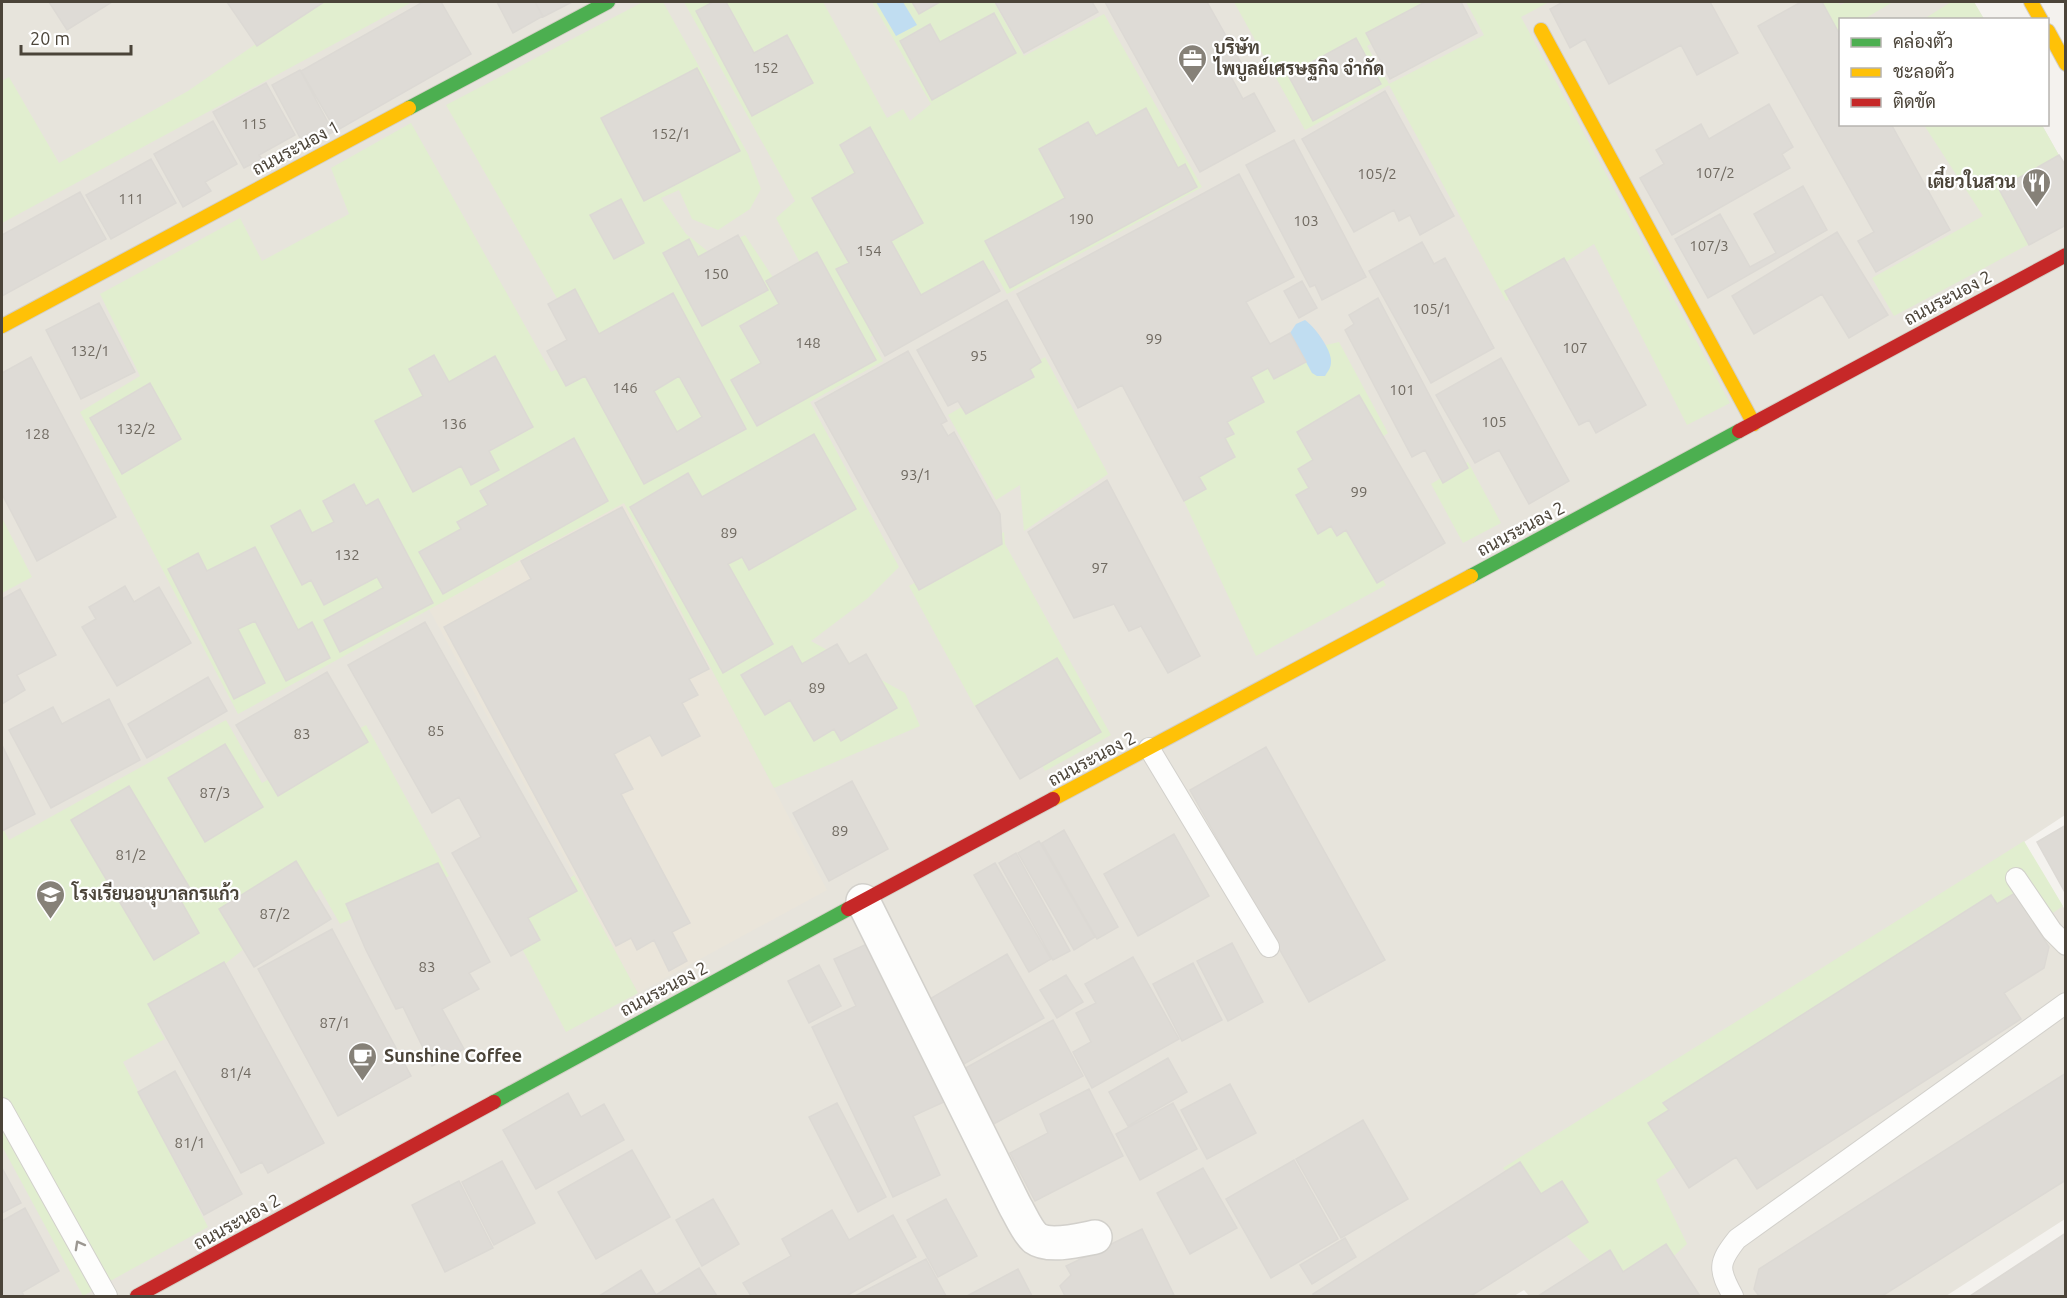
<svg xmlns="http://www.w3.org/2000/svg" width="2067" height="1298" font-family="Ubuntu,Sarabun,sans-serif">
<rect width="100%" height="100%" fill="#f4f2ee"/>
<path fill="#e7e4dc" d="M 2,2 L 1974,2 L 1984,19 L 1840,20 L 1840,124 L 2042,125 L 2065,166 L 2065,815 L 2024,842 L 2065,910 L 2065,1219 L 1946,1296 L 1529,1296 L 1524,1290 L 1514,1296 L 2,1296 Z"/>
<path fill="#eae5da" d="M 624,502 L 827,890 L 638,993 L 429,609 Z"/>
<path fill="#e1eecf" d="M 316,2 L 412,2 L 2,223 L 2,81 L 9,77 L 59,163 L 188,91 Z
M 643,2 L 663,2 L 748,154 L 761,189 L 750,209 L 718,230 L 692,219 L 679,190 L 661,198 L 686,234 L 710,253 L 745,235 L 778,285 L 805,272 L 776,218 L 795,201 L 684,2 L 823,2 L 887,118 L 903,109 L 910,121 L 931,104 L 872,2 L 994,2 L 1024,56 L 1104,14 L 1202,187 L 1007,294 L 992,268 L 870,337 L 883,361 L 810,402 L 899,567 L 868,598 L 811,641 L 905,693 L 920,726 L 774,788 L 624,503 L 238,714 L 80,412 L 140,376 L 100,294 L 240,218 L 262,261 L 349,214 L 331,168 L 411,123 L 551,372 L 589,354 L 446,105 Z
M 1234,2 L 1434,2 L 1438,7 L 1367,46 L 1389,84 L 1484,35 L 1466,2 L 1549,2 L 1521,17 L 1730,403 L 1687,425 L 1594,244 L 1506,301 L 1389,85 L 1305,130 Z
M 1814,2 L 1838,2 L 1840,5 L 1847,2 L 1893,2 L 1864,19 L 1840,20 L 1840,34 L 1834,38 Z
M 1951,2 L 1974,2 L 1984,19 L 1924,19 Z
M 1924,125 L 2042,125 L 2065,166 L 2065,225 L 1894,316 L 1872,278 L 1983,216 Z
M 1339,342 L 1388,433 L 1321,479 L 1386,585 L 1256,656 L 1184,501 L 1231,367 Z
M 1045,357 L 1108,474 L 1024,531 L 1020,485 L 996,500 L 948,415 Z
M 1468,462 L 1501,523 L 1463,543 L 1431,484 Z
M 2,518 L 32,577 L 2,593 Z
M 1004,532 L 1005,544 L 1111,735 L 1045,771 L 1002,692 L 975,707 L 909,586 Z
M 226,720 L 262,783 L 366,725 L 449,876 L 340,924 L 320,889 L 154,1020 L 165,1039 L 123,1062 L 208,1227 L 83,1296 L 2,1146 L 2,827 L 9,840 Z
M 2024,841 L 2063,906 L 1656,1180 L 1687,1244 L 1655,1273 L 1604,1276 L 1503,1168 Z
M 574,875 L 638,993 L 566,1032 L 509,924 Z"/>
<path fill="#c0ddf1" d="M 876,2 L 903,2 L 917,25 L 896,36 Z
M 1305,320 C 1315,327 1332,350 1331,362 C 1331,368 1328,371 1325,376 L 1317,376 L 1312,373 L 1290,333 L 1296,324 Z"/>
<path fill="#dedbd6" stroke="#dcd9d4" stroke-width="1.5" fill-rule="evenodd" d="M 49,2 L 112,2 L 67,30 Z
M 227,2 L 324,2 L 257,46 Z
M 423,2 L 441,2 L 471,54 L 336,131 L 301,71 Z
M 497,2 L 535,2 L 543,16 L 513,33 Z
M 535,2 L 572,2 L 543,17 Z
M 713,2 L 726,2 L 754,53 L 787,35 L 813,83 L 752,116 L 696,11 Z
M 912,2 L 940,2 L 919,14 Z
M 995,2 L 1092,2 L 1098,12 L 1024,53 Z
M 1105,2 L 1207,2 L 1244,68 L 1230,75 L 1243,99 L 1254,93 L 1275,131 L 1200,172 Z
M 1425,2 L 1461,2 L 1477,33 L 1390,79 L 1366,33 Z
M 1563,2 L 1710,2 L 1738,53 L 1697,75 L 1681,45 L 1609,84 L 1585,39 L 1570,48 L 1550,9 Z
M 1801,2 L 1822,2 L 1840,35 L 1840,124 L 1891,124 L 1950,230 L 1876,272 L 1858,241 L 1874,232 L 1758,26 Z
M 994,13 L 1016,53 L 932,100 L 900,41 L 930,24 L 940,42 Z
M 1356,38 L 1381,84 L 1313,121 L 1288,75 Z
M 697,68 L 740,151 L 644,201 L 601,118 Z
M 300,70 L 333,132 L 305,147 L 272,85 Z
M 266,83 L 295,135 L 259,155 L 262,159 L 244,168 L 213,112 Z
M 1385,91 L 1454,216 L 1420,235 L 1410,215 L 1399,221 L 1394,210 L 1354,232 L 1302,139 Z
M 1769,104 L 1793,147 L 1782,154 L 1790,168 L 1672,235 L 1640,178 L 1664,164 L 1656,150 L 1701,124 L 1709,139 Z
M 1146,108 L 1178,168 L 1185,164 L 1197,187 L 1010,288 L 985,241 L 1065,198 L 1039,149 L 1088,122 L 1096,136 Z
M 213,121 L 237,164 L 205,182 L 211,191 L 183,207 L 154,154 Z
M 870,127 L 923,223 L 891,241 L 921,295 L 983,261 L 1000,291 L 885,356 L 836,269 L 849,263 L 812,198 L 855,173 L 840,145 Z
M 1294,140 L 1366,277 L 1322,300 L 1315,285 L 1310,287 L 1246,165 Z
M 2059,155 L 2066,166 L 2066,225 L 2029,245 L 1999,189 Z
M 151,159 L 176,203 L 111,239 L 86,195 Z
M 1239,174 L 1294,277 L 1246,302 L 1270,344 L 1290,333 L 1306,362 L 1274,379 L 1268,368 L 1251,377 L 1264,402 L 1227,422 L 1234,434 L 1225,438 L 1235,457 L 1199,477 L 1206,489 L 1184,501 L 1122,385 L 1078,408 L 1017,294 Z
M 1803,186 L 1827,230 L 1708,298 L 1675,239 L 1720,214 L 1750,267 L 1776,253 L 1754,214 Z
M 80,192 L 106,239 L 2,296 L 2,235 Z
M 621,199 L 644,243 L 614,259 L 590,215 Z
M 1837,232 L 1888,315 L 1849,338 L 1822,294 L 1754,334 L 1732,296 Z
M 738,235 L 768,290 L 702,326 L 663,253 L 689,239 L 698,257 Z
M 1422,242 L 1434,264 L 1445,258 L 1494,348 L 1431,383 L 1369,271 Z
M 817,252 L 876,360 L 757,426 L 731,380 L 761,363 L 740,326 L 779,304 L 766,281 Z
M 1564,258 L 1646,405 L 1596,433 L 1589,420 L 1579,425 L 1505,291 Z
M 1302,281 L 1317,308 L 1299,318 L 1284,291 Z
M 575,289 L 599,334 L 673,293 L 746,429 L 644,484 L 585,376 L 566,386 L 547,351 L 567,340 L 548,304 ZM 679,376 L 702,417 L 677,432 L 654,391 Z
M 1378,298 L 1468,468 L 1443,483 L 1425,450 L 1412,457 L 1345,330 L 1354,324 L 1349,315 Z
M 1007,300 L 1041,362 L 1030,369 L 1034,377 L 966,414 L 958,401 L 948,406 L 917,350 Z
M 99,303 L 135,372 L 81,399 L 46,330 Z
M 908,351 L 947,421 L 941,424 L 948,436 L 954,432 L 1000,514 L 1002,544 L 919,590 L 815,403 Z
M 434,355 L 449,382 L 495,356 L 533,427 L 489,451 L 499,470 L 471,485 L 461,466 L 413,492 L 375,421 L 423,396 L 409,369 Z
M 31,357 L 116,517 L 37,561 L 2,494 L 2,373 Z
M 1501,358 L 1569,481 L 1529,504 L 1499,450 L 1475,463 L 1436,395 Z
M 150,383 L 181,439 L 122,474 L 90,418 Z
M 1359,395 L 1445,543 L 1377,583 L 1346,530 L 1337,536 L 1331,526 L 1318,534 L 1296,495 L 1309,488 L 1298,469 L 1313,460 L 1297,432 Z
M 814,434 L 856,509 L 749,570 L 742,557 L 728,564 L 773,644 L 723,673 L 630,507 L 688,473 L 702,497 Z
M 574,438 L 608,501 L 443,594 L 419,552 L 461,529 L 457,522 L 488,505 L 480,491 Z
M 1107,480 L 1200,656 L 1168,673 L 1141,626 L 1129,631 L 1114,604 L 1074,618 L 1028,532 Z
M 354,484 L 366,506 L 378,499 L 433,603 L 340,652 L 324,620 L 383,588 L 377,577 L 324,605 L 311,580 L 302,585 L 271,526 L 300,510 L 312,533 L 334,522 L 323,501 Z
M 622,507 L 709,669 L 689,679 L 698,695 L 682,703 L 700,736 L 662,756 L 650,735 L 614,754 L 633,789 L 621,794 L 690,923 L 672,932 L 687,961 L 669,971 L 654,940 L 637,950 L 631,938 L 616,946 L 444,627 L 531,579 L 521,561 Z
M 255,547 L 298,630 L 312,622 L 330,658 L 286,681 L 255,621 L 238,629 L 265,683 L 234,699 L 168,569 L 198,553 L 207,571 Z
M 125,586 L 134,602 L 159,587 L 191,643 L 117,686 L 82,627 L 96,619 L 89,607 Z
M 20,589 L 56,655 L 17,675 L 25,690 L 2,704 L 2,599 Z
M 425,622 L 577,891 L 528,918 L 540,940 L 511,956 L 452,853 L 481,837 L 459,797 L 432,813 L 348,665 Z
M 837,644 L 849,664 L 866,654 L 897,708 L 841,741 L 834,729 L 814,741 L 790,700 L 765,715 L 741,675 L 792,646 L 802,664 Z
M 1057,658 L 1101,732 L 1020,779 L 976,706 Z
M 327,672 L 368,742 L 278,796 L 236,725 Z
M 208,677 L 227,711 L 147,758 L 128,724 Z
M 109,699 L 140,760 L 51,808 L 9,730 L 53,707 L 62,724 Z
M 225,744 L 263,807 L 205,842 L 168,778 Z
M 2,745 L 35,814 L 2,831 Z
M 1266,747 L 1385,960 L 1309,1002 L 1190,790 Z
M 852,781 L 888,849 L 829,881 L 793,813 Z
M 129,786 L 191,890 L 181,901 L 199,933 L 154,960 L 71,820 Z
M 2066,825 L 2066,894 L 2037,842 Z
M 1064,830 L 1118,927 L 1097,939 L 1042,843 Z
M 1174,834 L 1209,896 L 1138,936 L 1104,874 Z
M 1039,841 L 1095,937 L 1074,950 L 1018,853 Z
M 1016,853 L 1070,951 L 1053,960 L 999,863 Z
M 296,861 L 331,919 L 254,967 L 219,909 Z
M 438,863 L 490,962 L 469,973 L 479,989 L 442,1009 L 464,1049 L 432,1066 L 403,1007 L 396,1009 L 366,950 L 346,904 Z
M 995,863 L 1051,959 L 1029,972 L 974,875 Z
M 2015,893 L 2049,947 L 2044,968 L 2004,993 L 2021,1019 L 1757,1189 L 1736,1157 L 1689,1188 L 1648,1123 L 1669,1110 L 1663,1103 L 1991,895 L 1997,904 Z
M 332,929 L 411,1076 L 338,1116 L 258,969 Z
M 869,943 L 944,1102 L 913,1116 L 940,1175 L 893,1197 L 812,1027 L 856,1006 L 834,959 Z
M 1232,943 L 1263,1002 L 1228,1021 L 1197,961 Z
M 1007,954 L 1044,1018 L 964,1064 L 928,1000 Z
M 1133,957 L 1179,1039 L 1092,1088 L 1073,1052 L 1091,1042 L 1076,1013 L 1096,1003 L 1085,984 Z
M 224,962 L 324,1143 L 268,1173 L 262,1162 L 241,1173 L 148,1004 Z
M 1193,963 L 1222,1020 L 1182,1041 L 1153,984 Z
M 819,965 L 841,1006 L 809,1023 L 788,981 Z
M 1066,975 L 1083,1002 L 1057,1018 L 1040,990 Z
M 1053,1020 L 1083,1076 L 990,1126 L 960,1071 Z
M 1168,1058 L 1187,1092 L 1128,1126 L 1109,1092 Z
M 175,1071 L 242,1194 L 204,1215 L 138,1092 Z
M 2066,1073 L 2066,1180 L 1882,1296 L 1759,1296 L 1754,1289 L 1759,1269 Z
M 1230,1084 L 1256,1133 L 1207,1159 L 1181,1110 Z
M 1089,1089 L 1123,1156 L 1035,1201 L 1010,1153 L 1048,1133 L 1040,1114 Z
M 568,1093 L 581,1117 L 604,1104 L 624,1140 L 536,1189 L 503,1130 Z
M 837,1103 L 886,1197 L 858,1212 L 809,1117 Z
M 1173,1103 L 1197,1149 L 1140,1180 L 1116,1134 Z
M 1363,1120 L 1408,1199 L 1341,1238 L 1296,1159 Z
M 632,1150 L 670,1217 L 596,1259 L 558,1192 Z
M 1294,1160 L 1338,1239 L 1271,1278 L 1226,1199 Z
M 502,1161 L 535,1223 L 494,1245 L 462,1182 Z
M 1520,1162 L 1541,1194 L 1562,1181 L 1588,1222 L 1471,1296 L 1314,1296 L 1313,1294 Z
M 2,1168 L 21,1203 L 2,1213 Z
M 1203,1168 L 1237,1228 L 1190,1254 L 1157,1193 Z
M 459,1181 L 493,1248 L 445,1272 L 412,1205 Z
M 713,1199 L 739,1244 L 702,1266 L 676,1220 Z
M 946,1199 L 977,1256 L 938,1277 L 907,1220 Z
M 25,1208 L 59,1271 L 22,1292 L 24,1296 L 2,1296 L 2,1221 Z
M 832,1210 L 849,1240 L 893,1215 L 916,1257 L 846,1296 L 751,1296 L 743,1283 L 791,1256 L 782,1239 Z
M 1142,1229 L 1174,1295 L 1170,1296 L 1065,1296 L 1060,1286 L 1071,1275 L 1066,1266 Z
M 2066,1233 L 2066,1296 L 1970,1296 Z
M 1345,1238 L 1356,1257 L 1312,1284 L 1300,1265 Z
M 1666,1244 L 1700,1296 L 1538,1296 L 1610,1250 L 1623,1272 Z
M 926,1259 L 946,1296 L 855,1296 Z
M 699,1268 L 717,1296 L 599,1296 L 641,1270 L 656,1295 Z
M 1018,1269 L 1032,1296 L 967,1296 Z"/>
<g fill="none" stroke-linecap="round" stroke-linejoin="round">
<defs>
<path id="lane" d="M 1149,748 L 1269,947
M 2016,878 L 2052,931 L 2066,945
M 2,1108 L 107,1296
M 1733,1296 C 1718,1269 1718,1263 1737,1239 L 2066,1003"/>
<path id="street" d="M 863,901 L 1015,1206 C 1021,1216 1027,1231 1035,1238 C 1049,1248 1080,1240 1095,1237"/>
<path id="fast" d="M 409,108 L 608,2
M 1471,576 L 1739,431
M 494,1102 L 848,909"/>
<path id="slow" d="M 2031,2 L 2041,20
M 1541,30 L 1754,424
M 2048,31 L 2066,64
M 2,326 L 409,108
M 1053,799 L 1471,576"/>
<path id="jam" d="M 1739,431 L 2066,255
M 848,909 L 1053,799
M 137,1296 L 494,1102"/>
</defs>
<use href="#lane" stroke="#d2d0cb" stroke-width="22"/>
<use href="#street" stroke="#d2d0cb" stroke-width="36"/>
<use href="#fast" stroke="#d3cfc5" stroke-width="16"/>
<use href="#slow" stroke="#d3cfc5" stroke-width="16"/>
<use href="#jam" stroke="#d3cfc5" stroke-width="16"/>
<use href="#lane" stroke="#fdfdfc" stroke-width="20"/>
<use href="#street" stroke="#fdfdfc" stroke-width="33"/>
<use href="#fast" stroke="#4caf50" stroke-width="14"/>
<use href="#slow" stroke="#ffc107" stroke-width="14"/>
<use href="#jam" stroke="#c62828" stroke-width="14"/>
</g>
<defs><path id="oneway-chevron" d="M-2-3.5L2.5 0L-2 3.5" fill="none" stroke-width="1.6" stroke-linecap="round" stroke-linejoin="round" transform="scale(1.5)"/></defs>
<use stroke="#9b9791" href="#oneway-chevron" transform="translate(79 1245) rotate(-119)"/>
<defs>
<symbol id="office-pin" viewBox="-11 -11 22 30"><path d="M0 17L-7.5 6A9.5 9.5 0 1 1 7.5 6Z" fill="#868178" stroke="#fff"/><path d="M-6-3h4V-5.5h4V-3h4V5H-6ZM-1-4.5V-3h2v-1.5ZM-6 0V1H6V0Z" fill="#fff"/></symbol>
<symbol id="restaurant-pin" viewBox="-11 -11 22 30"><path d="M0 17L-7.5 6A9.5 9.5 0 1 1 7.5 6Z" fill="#868178" stroke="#fff"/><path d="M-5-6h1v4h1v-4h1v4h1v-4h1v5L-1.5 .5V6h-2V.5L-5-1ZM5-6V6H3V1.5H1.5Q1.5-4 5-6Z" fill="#fff"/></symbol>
<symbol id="school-pin" viewBox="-11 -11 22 30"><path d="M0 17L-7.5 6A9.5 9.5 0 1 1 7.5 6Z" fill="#868178" stroke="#fff"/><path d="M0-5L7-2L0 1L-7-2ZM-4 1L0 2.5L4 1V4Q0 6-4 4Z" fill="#fff"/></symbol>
<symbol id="cafe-pin" viewBox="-11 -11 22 30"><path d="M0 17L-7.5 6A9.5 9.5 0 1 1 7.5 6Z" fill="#868178" stroke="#fff"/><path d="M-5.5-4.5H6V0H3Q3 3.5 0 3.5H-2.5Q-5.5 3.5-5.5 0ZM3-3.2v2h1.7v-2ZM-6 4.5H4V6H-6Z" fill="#fff"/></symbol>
</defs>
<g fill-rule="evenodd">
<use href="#office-pin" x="1176" y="42" width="33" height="45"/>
<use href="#restaurant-pin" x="2020" y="166" width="33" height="45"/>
<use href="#school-pin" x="34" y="878" width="33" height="45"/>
<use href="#cafe-pin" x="346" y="1040" width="33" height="45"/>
</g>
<g text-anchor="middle" stroke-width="4.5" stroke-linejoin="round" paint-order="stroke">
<g font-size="15" fill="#706a61">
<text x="766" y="73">152</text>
<text x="254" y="129">115</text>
<text x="671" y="139">152/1</text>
<text x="1715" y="178">107/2</text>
<text x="1377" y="179">105/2</text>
<text x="131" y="204">111</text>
<text x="1081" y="224">190</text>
<text x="1306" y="226">103</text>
<text x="1709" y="251">107/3</text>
<text x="869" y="256">154</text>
<text x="716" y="279">150</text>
<text x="1432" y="314">105/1</text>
<text x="1154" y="344">99</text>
<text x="808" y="348">148</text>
<text x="1575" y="353">107</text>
<text x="90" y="356">132/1</text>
<text x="979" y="361">95</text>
<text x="625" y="393">146</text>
<text x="1402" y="395">101</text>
<text x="1494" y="427">105</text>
<text x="454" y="429">136</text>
<text x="136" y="434">132/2</text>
<text x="37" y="439">128</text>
<text x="916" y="480">93/1</text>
<text x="1359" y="497">99</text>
<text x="729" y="538">89</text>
<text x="347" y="560">132</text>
<text x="1100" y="573">97</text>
<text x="817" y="693">89</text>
<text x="436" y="736">85</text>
<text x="302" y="739">83</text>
<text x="215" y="798">87/3</text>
<text x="840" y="836">89</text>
<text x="131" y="860">81/2</text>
<text x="275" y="919">87/2</text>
<text x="427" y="972">83</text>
<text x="335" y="1028">87/1</text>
<text x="236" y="1078">81/4</text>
<text x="190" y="1148">81/1</text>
</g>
<g font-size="18" font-weight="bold" fill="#4b4439" stroke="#fff" text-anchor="start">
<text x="1214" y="54">บริษัท<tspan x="1214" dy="21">ไพบูลย์เศรษฐกิจ จำกัด</tspan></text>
<text x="2016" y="188" text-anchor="end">เตี๋ยวในสวน</text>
<text x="72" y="900">โรงเรียนอนุบาลกรแก้ว</text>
<text x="384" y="1062">Sunshine Coffee</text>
</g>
<g font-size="18" fill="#4b4439" stroke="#fff">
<text transform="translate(296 148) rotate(-28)" y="6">ถนนระนอง 1</text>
<text transform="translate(1948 298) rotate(-28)" y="6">ถนนระนอง 2</text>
<text transform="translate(1521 529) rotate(-28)" y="6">ถนนระนอง 2</text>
<text transform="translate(1092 759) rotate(-28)" y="6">ถนนระนอง 2</text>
<text transform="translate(664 989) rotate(-28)" y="6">ถนนระนอง 2</text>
<text transform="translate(237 1222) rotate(-29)" y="6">ถนนระนอง 2</text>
</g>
</g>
<rect width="2067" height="1298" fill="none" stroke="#4b4439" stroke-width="6"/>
<rect x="1839" y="18" width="210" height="108" fill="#ffffff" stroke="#b7b4b0" stroke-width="1.5"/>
<rect x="1851" y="38" width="30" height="9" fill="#4caf50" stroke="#b7b4b0" stroke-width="1.5"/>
<text x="1893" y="48" font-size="18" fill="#4b4439">คล่องตัว</text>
<rect x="1851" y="68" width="30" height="9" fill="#ffc107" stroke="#b7b4b0" stroke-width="1.5"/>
<text x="1893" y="78" font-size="18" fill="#4b4439">ชะลอตัว</text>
<rect x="1851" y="98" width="30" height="9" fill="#c62828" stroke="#b7b4b0" stroke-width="1.5"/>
<text x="1893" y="108" font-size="18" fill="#4b4439">ติดขัด</text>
<path d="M21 45v9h110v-9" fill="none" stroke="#4b4439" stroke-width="3"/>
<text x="30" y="45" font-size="18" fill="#4b4439" stroke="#ffffff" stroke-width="4.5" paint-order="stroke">20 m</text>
</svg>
